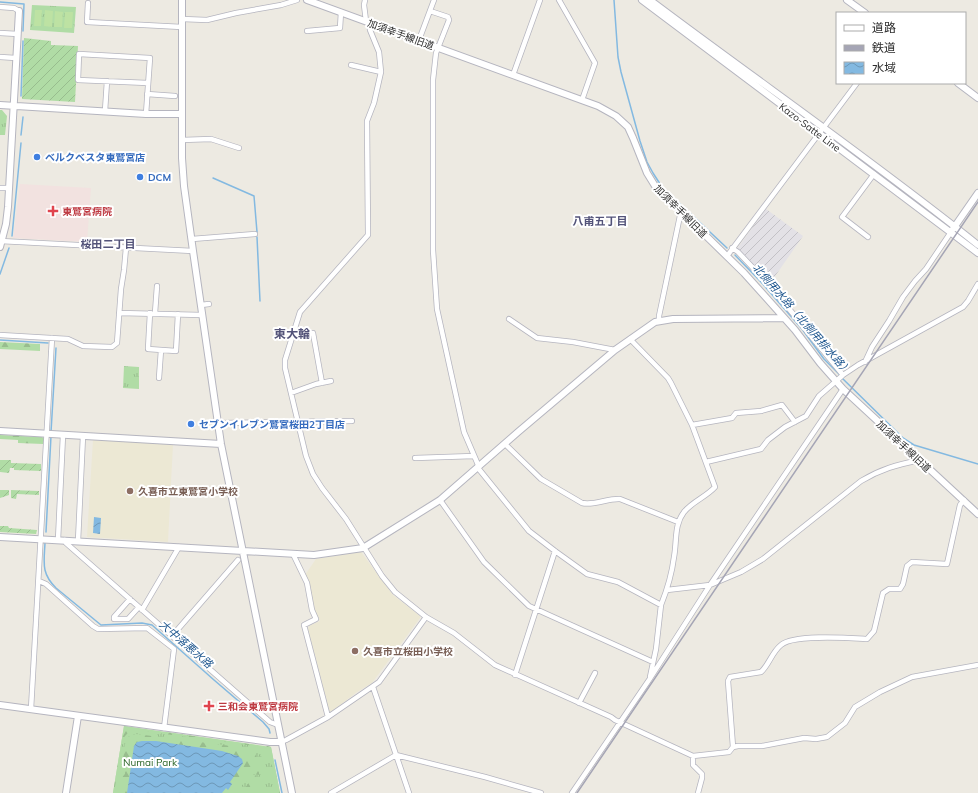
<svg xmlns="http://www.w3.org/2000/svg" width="978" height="793" font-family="Mulish,'Noto Sans JP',sans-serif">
<defs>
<pattern id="industrial-furrows" width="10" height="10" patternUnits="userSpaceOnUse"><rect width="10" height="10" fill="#e3e1e6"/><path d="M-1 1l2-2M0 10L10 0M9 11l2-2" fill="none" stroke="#c3c1c6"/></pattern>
<pattern id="grass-tufts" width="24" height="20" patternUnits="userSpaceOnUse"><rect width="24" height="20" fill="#b0dca5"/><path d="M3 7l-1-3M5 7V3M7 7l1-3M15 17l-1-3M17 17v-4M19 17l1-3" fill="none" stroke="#98bd8e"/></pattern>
<pattern id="forest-firs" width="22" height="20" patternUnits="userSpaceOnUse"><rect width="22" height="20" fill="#b0dca5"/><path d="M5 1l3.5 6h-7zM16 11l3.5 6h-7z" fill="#98bd8e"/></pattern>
<pattern id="garden-furrows" width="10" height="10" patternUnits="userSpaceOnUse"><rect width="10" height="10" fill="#b0dca5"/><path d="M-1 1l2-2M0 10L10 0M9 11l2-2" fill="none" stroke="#98bd8e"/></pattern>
<pattern id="water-waves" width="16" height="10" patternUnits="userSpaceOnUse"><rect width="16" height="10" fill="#83b9e1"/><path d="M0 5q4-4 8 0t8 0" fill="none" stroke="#6c97b7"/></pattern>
</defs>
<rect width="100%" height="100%" fill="#edeae2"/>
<path fill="url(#industrial-furrows)" d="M 766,209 L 803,236 L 771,282 L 737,249 Z"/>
<path fill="#ece8d4" d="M 93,440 L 173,444 L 168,542 L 87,537 Z
M 361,552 L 393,595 L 420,616 L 420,618 L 372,683 L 357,692 L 331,712 L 329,710 L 308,629 L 309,626 L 320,621 L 315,611 L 309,583 L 305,575 L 316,559 Z"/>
<path fill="#f2e2e0" d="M 20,184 L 91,188 L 87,242 L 13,238 Z"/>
<path fill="url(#grass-tufts)" d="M 32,5 L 76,7 L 74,33 L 30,30 Z
M 0,110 L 2,110 L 7,116 L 5,135 L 0,135 Z
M 124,366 L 139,367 L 139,389 L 123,388 Z
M 124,726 L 271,747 L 280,793 L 113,793 Z"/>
<path fill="url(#forest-firs)" d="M 0,342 L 40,344 L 40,351 L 0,349 Z
M 0,435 L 42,437 L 45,439 L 45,447 L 43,448 L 43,444 L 18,443 L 18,440 L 0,439 Z
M 124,726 L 161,732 L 161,734 C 145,731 130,724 122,741 L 114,793 L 113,793 Z
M 165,732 L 255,745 L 255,746 L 165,734 Z
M 136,734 L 255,749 C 260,760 250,785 237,787 L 177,745 L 156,741 L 134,746 L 127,793 L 118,793 L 121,786 L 120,779 L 125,774 L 125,768 L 122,766 L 125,744 L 129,736 Z
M 267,746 L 271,747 L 280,793 L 274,793 L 274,781 L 269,750 L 266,749 Z
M 261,755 L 263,756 L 261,771 L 259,771 L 259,775 L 256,774 L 255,782 L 253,782 L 253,784 L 251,784 L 250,789 L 245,788 L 255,774 Z"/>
<path fill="url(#garden-furrows)" d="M 24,38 L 51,41 L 51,45 L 78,46 L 75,102 L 22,99 Z
M 0,460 L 11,460 L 11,463 L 41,464 L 41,471 L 14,470 L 14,468 L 10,468 L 9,473 L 0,472 Z
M 0,490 L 9,490 L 9,495 L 0,498 Z
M 11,490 L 39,491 L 39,495 L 17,494 L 16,499 L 11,498 Z
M 0,526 L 8,526 L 9,528 L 37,530 L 36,534 L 0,532 Z"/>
<path fill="#bde2a3" d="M 35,10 L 42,10 L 41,26 L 34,26 Z
M 45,10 L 53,11 L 52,27 L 44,26 Z
M 55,11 L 63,12 L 62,27 L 54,27 Z
M 65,12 L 73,12 L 72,28 L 64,28 Z"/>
<path fill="url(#water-waves)" d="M 94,517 L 101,518 L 100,534 L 93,533 Z
M 142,741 L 156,741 L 222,751 L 238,756 L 242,759 L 243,763 L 230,782 L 232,784 L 228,790 L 226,788 L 222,793 L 127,793 L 134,746 L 137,742 Z"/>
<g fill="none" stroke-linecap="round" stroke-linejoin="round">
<path stroke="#83b9e1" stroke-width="1.5" d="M 614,0 L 618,57 L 621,72 L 640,141 L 647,162 L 653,173 L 662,187 L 727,248
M 0,2 L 24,4 L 23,31
M 21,96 L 23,41
M 21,135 L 23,117
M 213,178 L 254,196 L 257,232
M 12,236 L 21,143
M 257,237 L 260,301
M 735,255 L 761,282 L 802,329 L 824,359 L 840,375
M 0,274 L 9,248
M 0,340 L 48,343
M 842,378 L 903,438 L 914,445 L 978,464
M 51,432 L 56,348
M 46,532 L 51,436
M 45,543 C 44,563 41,573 56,588 L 101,625 L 142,623 L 152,625 L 214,680 L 263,722 L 269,729 L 270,733
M 275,760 L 282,793"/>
<defs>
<path id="street" d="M 365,0 L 364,5 L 366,21
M 559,0 L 595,63 L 582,100
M 88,3 L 87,22 L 182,27
M 0,7 L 14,8 L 19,11
M 430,11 L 448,17 L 449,20 L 436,53 L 433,80 L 433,250 L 437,309 L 464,432 L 479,467
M 182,19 L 207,20 L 236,13 L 281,5 L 297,0
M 369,23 L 370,30 L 379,52 L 381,72 L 374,103 L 367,121 L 368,235 L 300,312 L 285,360 L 285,368 L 306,456 L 313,474 L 322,488 L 346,519 L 382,576 L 395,592 L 426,617 L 454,633 L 495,665 L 611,717 L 615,720 L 693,756 L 729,752 L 733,747 L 738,746 L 762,746 L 804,738 L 816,739 L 827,737 L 845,723 L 855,707 L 880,692 L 912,677 L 978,665
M 307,31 L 340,28 L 341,12
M 0,33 L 18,34
M 419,40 L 434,0
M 0,57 L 16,58
M 351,65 L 381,72
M 513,75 L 540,0
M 147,94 L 175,96
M 105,111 L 107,81
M 146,114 L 150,58 L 79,54 L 78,80 L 148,83
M 182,140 L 211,139 L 239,148
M 0,188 L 9,188
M 868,237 L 842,217 L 874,174
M 192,239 L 255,234
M 0,241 L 193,251
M 732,248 L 738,252 L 772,288 L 843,375
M 727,256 L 857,83
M 201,305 L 209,304
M 119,313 L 202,315
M 150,313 L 148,349 L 176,351 L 178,314
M 155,313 L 157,286
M 509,319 L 537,338 L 573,342 L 615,350
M 659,321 L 659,316 L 681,211
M 0,335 L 68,339 L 83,346 L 112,347 L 117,343 L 121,289 L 124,270 L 126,248
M 293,336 L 313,333 L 322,383
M 865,362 L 872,347 L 889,321 L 903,297 L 915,281 L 926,269 L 951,232
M 159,378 L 161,350
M 291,393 L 316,384 L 331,381
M 218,423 L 352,421
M 692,425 L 732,418 L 736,413 L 761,411 L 782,405 L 795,422
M 505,444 L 541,479 L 582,503 C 594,506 608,498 620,499 L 678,522
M 415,458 L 474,456
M 706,462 L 761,449 L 768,440 L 785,427 L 806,416 L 819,396 L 843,375 L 858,365 L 963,307 L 968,301 L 978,284
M 478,468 L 529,531 L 555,551 L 587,574 L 618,582 L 661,605 C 667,590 672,573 674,557 C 677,541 674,525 684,512 C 693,501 706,497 715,487 L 692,425 L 671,383 L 668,378 L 630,339
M 440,500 L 484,562 L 529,606 L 653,662
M 58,540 L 63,435
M 65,540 L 66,543 L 270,722 L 278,725
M 78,541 L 83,436
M 293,554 L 307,583 L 312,610 L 316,619 L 304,625 L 328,717
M 39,581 L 46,584 L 93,626 L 98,629 L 147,628 L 174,649 L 164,728
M 667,590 L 710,585 L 741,572 L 763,559 L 861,481 C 881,469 896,465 920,460
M 130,599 L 114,617 L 114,619 L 128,619 L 139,607
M 142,610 L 179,547
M 172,636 L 238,560
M 515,675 L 555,551
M 650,677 L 656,649 L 661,605
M 373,687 L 409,793
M 579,703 L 595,673
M 31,709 L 52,338
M 281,742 L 286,740 L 328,717 L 379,682 L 426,617
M 733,747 L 728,681 L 730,677 L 761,672 C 769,665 772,652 781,645 C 794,634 849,638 867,639 L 874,631 L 883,593 L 889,589 L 900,589 L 903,584 L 907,566 L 912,562 L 947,564 L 960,505 L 964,500
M 693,756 L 693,765 L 702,774 L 702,778 L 698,793
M 331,793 L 396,755 L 485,777 L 541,793
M 572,793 L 649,680 L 710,585 L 843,389"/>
<path id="secondary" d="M 182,0 L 182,158 L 184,186 L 193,251 L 221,444 L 292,793
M 307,0 L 598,106 L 616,116 L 628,127 L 633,138 L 647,173 L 655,186 L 744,273 L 795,330 L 820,363 L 843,389 L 978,514
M 642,0 L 978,253
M 650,0 C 759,82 872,160 978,245
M 847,0 L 865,13
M 958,83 L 978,98
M 0,105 L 146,114 L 181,114
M 953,229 L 978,193
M 0,247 L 6,224 L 8,207 L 19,11
M 0,431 L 221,444
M 0,537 L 314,555 L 363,548 L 440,500 L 518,432 L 615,350 L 655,322 L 673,319 L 784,318
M 0,705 L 270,742 L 281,742
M 66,793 L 78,716"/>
</defs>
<use href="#street" stroke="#b5b5bf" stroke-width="6"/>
<use href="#secondary" stroke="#b5b5bf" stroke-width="8"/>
<use href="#street" stroke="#fff" stroke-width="4.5"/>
<use href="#secondary" stroke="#fff" stroke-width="6"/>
<path stroke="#a5a5b5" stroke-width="1.5" d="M 577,793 L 978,202"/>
</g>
<g fill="#3f7fe0" stroke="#fff" stroke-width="1.5">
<circle cx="37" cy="157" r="4"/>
<circle cx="140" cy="177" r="4"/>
<circle cx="191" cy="424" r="4"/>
</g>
<g fill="#e0444e" stroke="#fff" stroke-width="1.5">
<path d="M51 205h4v4h4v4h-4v4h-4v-4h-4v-4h4z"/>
<path d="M207 700h4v4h4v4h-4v4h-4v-4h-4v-4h4z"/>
</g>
<g fill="#8d6e63" stroke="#fff" stroke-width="1.5">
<circle cx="130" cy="491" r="4"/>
<circle cx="355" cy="651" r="4"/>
</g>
<g text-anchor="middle" stroke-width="4" stroke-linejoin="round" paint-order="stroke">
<g font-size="10" fill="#2d2d2d" stroke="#fff">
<text transform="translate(401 34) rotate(20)" y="4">加須幸手線旧道</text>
<text transform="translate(810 127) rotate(37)" y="4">Kazo-Satte Line</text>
<text transform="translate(681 211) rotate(45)" y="4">加須幸手線旧道</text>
<text transform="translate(904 446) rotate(43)" y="4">加須幸手線旧道</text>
</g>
<g font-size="10" font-weight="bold" fill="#366cbe" stroke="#fff" text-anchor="start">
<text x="45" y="161">ベルクベスタ東鷲宮店</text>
<text x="148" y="181">DCM</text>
<text x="199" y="428">セブンイレブン鷲宮桜田2丁目店</text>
</g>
<g font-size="10" font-weight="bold" fill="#be3a42" stroke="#fff" text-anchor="start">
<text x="62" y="215">東鷲宮病院</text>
<text x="218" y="710">三和会東鷲宮病院</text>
</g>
<g font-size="10" font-weight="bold" fill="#785e54" stroke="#fff" text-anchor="start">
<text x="138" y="495">久喜市立東鷲宮小学校</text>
<text x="363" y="655">久喜市立桜田小学校</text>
</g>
<g font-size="10" fill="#286325" stroke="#fff">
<text x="150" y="766">Numai Park</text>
</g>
<g font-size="11" font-weight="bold" fill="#535379" stroke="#fff">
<text x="600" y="225">八甫五丁目</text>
<text x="108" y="248">桜田二丁目</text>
</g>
<g font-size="11" font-style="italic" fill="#1f578f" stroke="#fff">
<text transform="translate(802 319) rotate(49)" y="4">北側用水路（北側用排水路）</text>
<text transform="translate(186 644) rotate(41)" y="4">大中落悪水路</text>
</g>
<g font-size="12" font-weight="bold" fill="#535379" stroke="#fff">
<text x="292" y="338">東大輪</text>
</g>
</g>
<rect x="836" y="12" width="130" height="72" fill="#ffffff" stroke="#ababab"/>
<rect x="844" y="25" width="20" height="6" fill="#ffffff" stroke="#ababab"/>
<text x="872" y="32" font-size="12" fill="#2d2d2d">道路</text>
<rect x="844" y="45" width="20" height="6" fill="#a5a5b5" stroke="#ababab"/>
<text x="872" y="52" font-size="12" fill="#2d2d2d">鉄道</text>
<rect x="844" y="62" width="20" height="12" fill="url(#water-waves)" stroke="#ababab"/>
<text x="872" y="72" font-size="12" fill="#2d2d2d">水域</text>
</svg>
